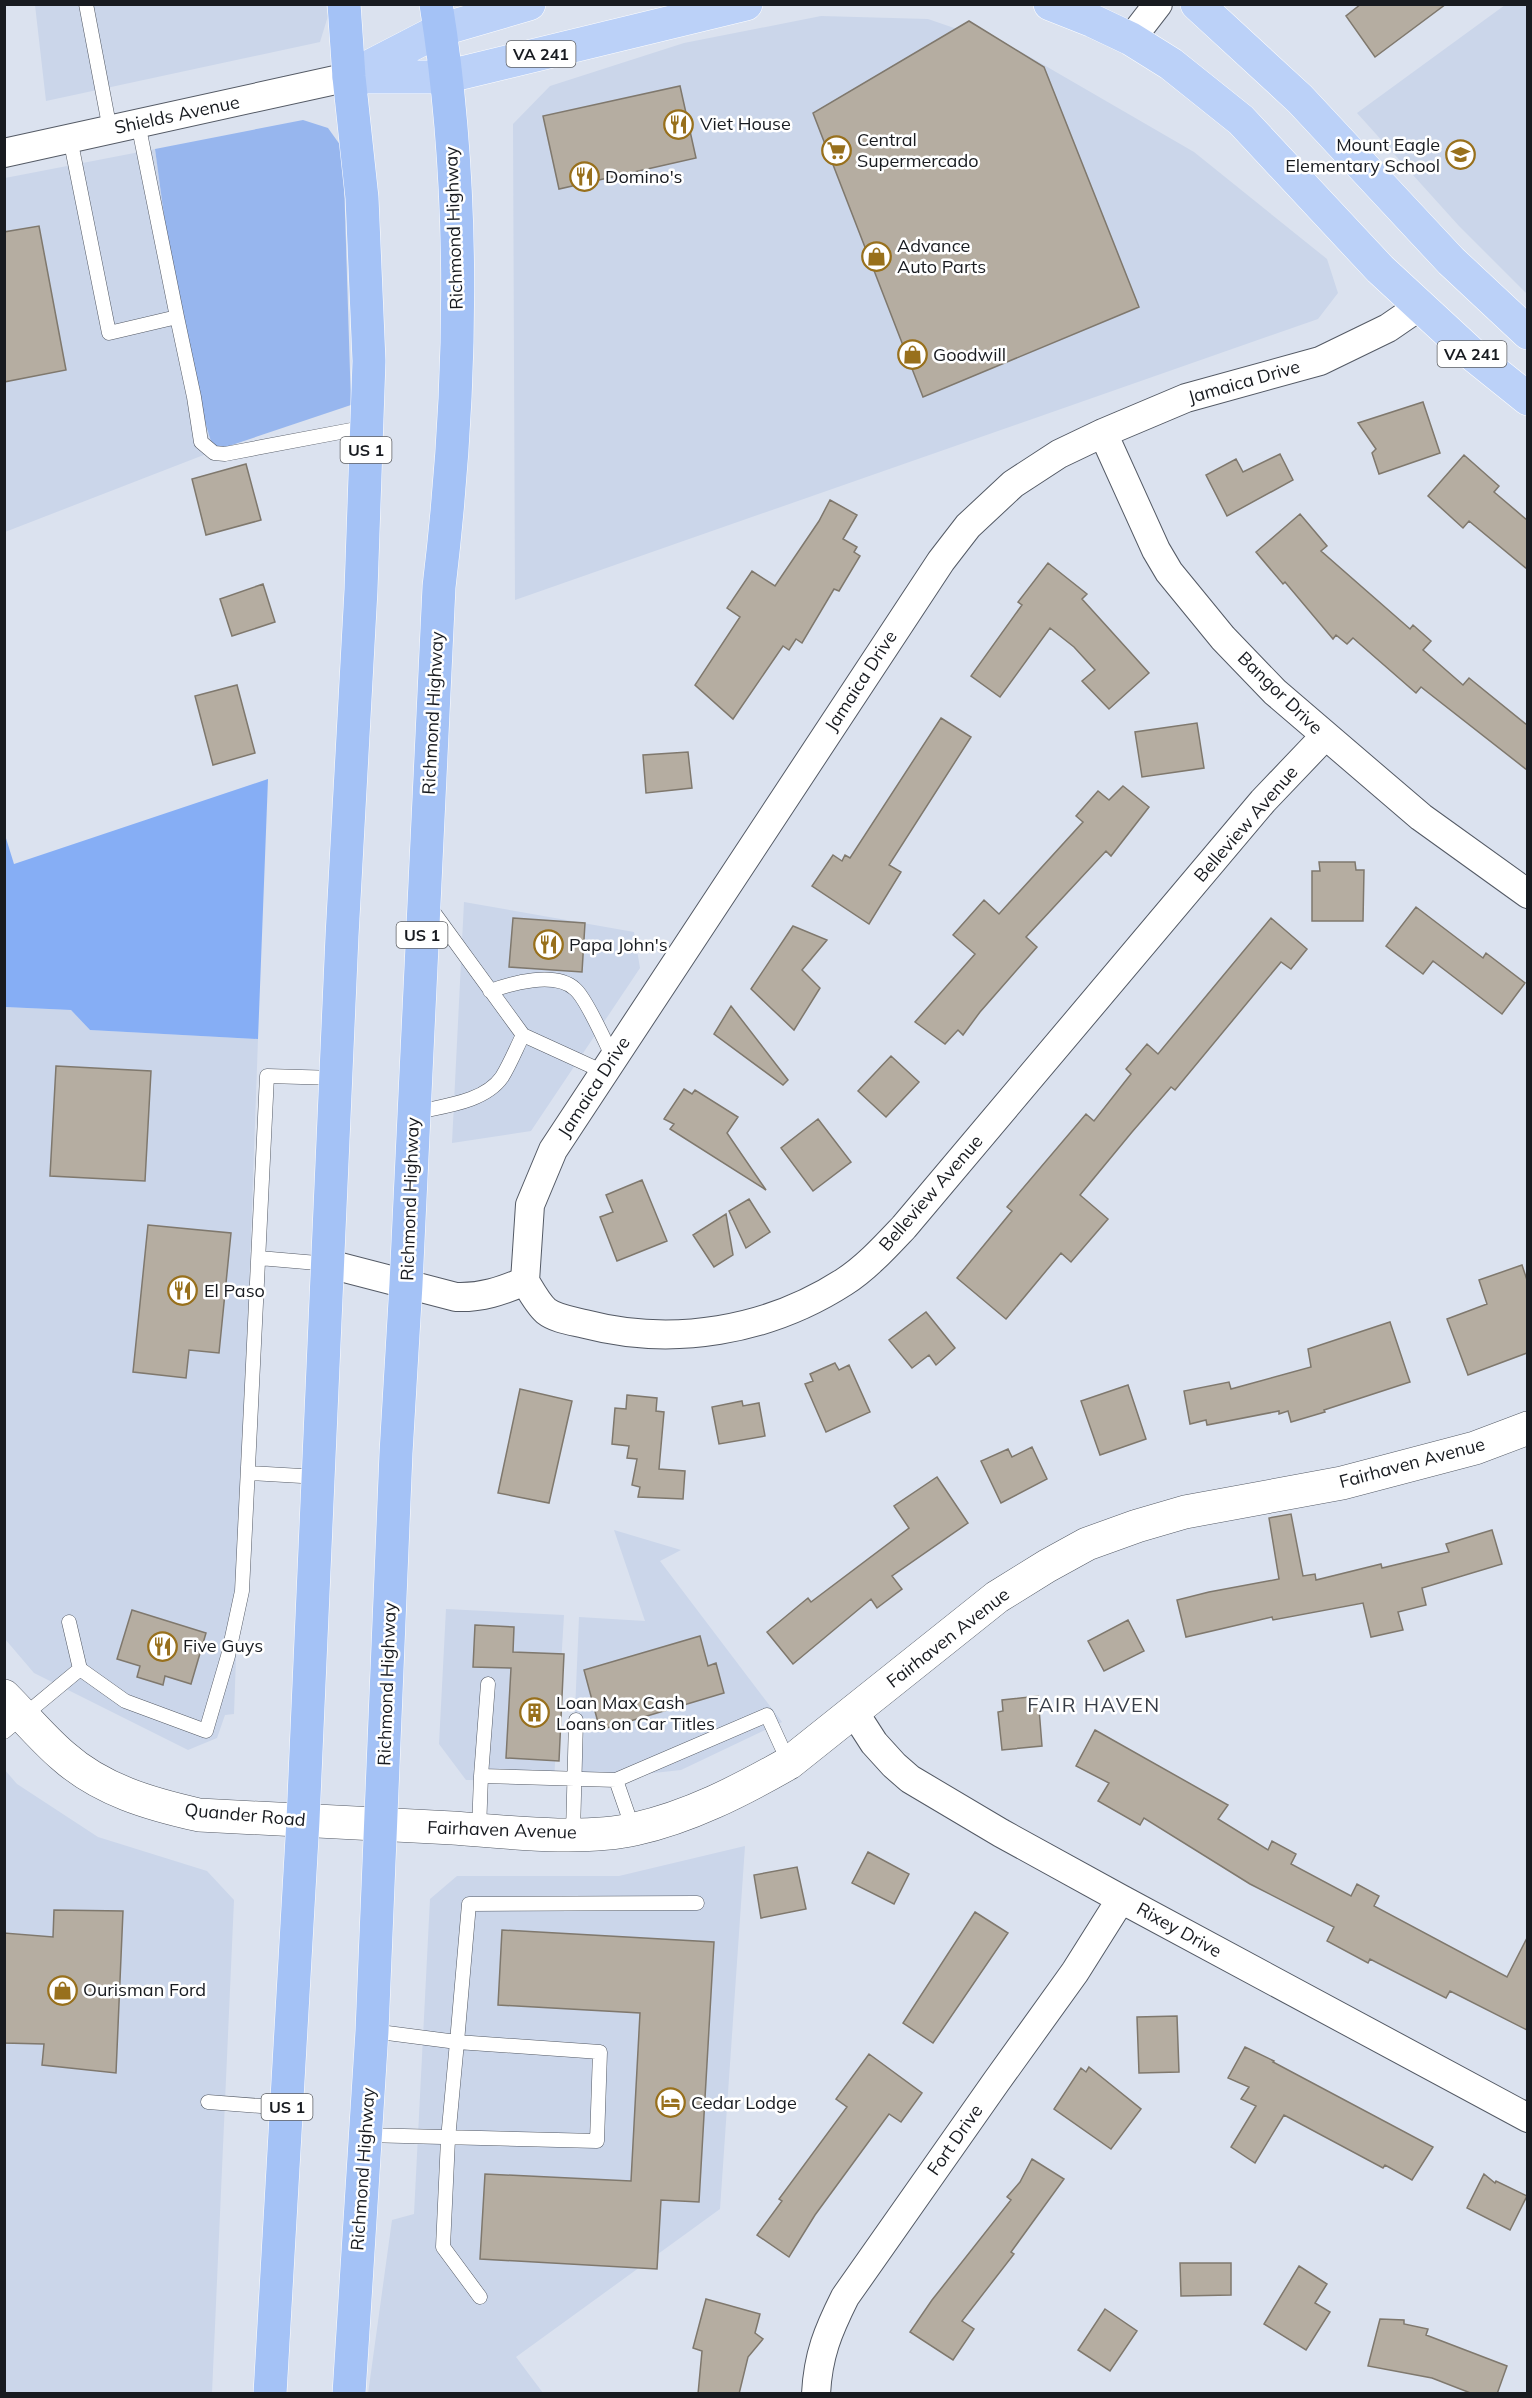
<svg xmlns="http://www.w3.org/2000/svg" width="1532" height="2398" font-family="Mulish,sans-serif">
<rect width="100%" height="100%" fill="#dbe2ef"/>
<path fill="#cbd6ea" d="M 326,4 L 328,16 L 320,42 L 46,101 L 35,5 Z
M 1505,5 L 1527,5 L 1527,294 L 1459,226 L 1357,113 Z
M 821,16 L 928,19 L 1018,50 L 1194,152 L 1327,259 L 1338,293 L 1318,319 L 515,600 L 513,124 L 550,86 L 684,43 Z
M 155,149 L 182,348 L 214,451 L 5,532 L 5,178 Z
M 464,902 L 634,932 L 640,968 L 531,1131 L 452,1143 Z
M 4,1007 L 71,1010 L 90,1030 L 258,1039 L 234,1714 L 225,1715 L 217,1738 L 188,1750 L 34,1673 L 5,1639 Z
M 614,1530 L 681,1550 L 660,1561 L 782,1722 L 681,1770 L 572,1782 L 579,1617 L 645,1621 Z
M 446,1609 L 564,1615 L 554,1781 L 466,1780 L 439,1744 Z
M 4,1769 L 17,1784 L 98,1837 L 207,1871 L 234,1900 L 212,2393 L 5,2393 Z
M 745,1846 L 720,2209 L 516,2357 L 543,2393 L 368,2394 L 392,2220 L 414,2214 L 430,1899 L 457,1876 L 619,1876 Z"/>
<path fill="#97b6ee" d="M 303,120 L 328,128 L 343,149 L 351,405 L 214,451 L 182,348 L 155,149 Z"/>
<path fill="#86aef5" d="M 268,779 L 258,1039 L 90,1030 L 71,1010 L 5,1007 L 5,835 L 14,864 Z"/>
<path fill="#b5ada1" stroke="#7f786d" stroke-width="1.5" d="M 1361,4 L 1446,4 L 1375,57 L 1346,16 Z
M 969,21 L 1044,67 L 1139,307 L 923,397 L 813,113 Z
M 680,86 L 696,158 L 559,189 L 543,116 Z
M 39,226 L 66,370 L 4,382 L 4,232 Z
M 1423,402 L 1440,453 L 1379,474 L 1372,453 L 1376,449 L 1358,423 Z
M 1280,454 L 1293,480 L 1227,516 L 1206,475 L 1236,459 L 1243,472 Z
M 1464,455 L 1499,486 L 1494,492 L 1527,520 L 1527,569 L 1469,521 L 1463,528 L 1428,496 Z
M 246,464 L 261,520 L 206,535 L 192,479 Z
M 830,500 L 857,515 L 843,539 L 857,547 L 854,552 L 860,556 L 839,591 L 834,589 L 802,643 L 796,639 L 789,650 L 783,646 L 733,719 L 695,685 L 740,617 L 727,608 L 752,571 L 775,586 L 819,521 Z
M 1300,514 L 1327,546 L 1321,551 L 1410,629 L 1413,625 L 1431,641 L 1423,650 L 1463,685 L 1469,678 L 1527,725 L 1527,770 L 1421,687 L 1416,693 L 1353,638 L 1347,644 L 1336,635 L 1333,639 L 1285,582 L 1283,584 L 1256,552 Z
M 1048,563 L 1087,594 L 1082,599 L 1149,673 L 1109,709 L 1082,681 L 1095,670 L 1074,647 L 1050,628 L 1000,697 L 971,676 L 1022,605 L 1018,602 Z
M 263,584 L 275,622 L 232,636 L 220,599 Z
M 237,685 L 255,753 L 213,765 L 195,696 Z
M 941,718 L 971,737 L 889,865 L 901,872 L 869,924 L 812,886 L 833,855 L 842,861 L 845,855 L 850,858 Z
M 1197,723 L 1204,768 L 1142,777 L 1135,732 Z
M 688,752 L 692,788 L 646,793 L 643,755 Z
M 1123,786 L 1149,807 L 1111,856 L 1106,851 L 1026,937 L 1037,947 L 980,1012 L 963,1035 L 958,1030 L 945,1044 L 915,1022 L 975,954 L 953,935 L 984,900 L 999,914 L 1083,822 L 1076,816 L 1098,791 L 1109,800 Z
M 1319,862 L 1355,862 L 1356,870 L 1364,870 L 1363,921 L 1312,921 L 1312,871 L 1320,871 Z
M 1416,907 L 1483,958 L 1486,953 L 1525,983 L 1502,1014 L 1433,961 L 1423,974 L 1386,946 Z
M 513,918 L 585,923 L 582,972 L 509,967 Z
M 1271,918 L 1307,949 L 1291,969 L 1281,962 L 1175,1090 L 1171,1087 L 1132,1132 L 1080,1195 L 1108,1219 L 1071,1262 L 1061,1253 L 1006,1319 L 957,1278 L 1012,1211 L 1007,1207 L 1086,1114 L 1094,1121 L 1131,1074 L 1126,1069 L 1147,1044 L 1158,1054 Z
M 793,926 L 827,940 L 802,970 L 820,988 L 794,1030 L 751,989 Z
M 731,1006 L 788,1080 L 783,1085 L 714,1034 Z
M 891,1056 L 919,1082 L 886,1117 L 858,1091 Z
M 56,1066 L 151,1071 L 145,1181 L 50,1176 Z
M 684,1089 L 692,1094 L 695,1090 L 738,1117 L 727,1133 L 766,1190 L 670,1129 L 674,1124 L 664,1119 Z
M 818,1119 L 851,1162 L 813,1191 L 781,1148 Z
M 642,1180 L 667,1241 L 617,1261 L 600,1217 L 613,1212 L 606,1195 Z
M 749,1199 L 770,1232 L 746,1248 L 729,1211 Z
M 726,1214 L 733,1255 L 714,1267 L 693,1235 Z
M 148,1225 L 231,1233 L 219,1353 L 189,1350 L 186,1378 L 133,1372 Z
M 1522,1265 L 1527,1280 L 1527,1353 L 1468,1375 L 1447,1319 L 1487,1304 L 1479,1280 Z
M 926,1312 L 955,1348 L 936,1365 L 929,1355 L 912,1368 L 889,1340 Z
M 1390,1322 L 1410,1382 L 1324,1410 L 1325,1412 L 1291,1422 L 1288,1411 L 1279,1414 L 1279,1411 L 1207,1425 L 1206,1420 L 1190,1424 L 1184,1391 L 1229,1382 L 1231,1389 L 1311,1367 L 1308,1349 Z
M 835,1363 L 839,1370 L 849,1365 L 870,1412 L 826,1432 L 805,1384 L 813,1381 L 810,1374 Z
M 1128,1385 L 1146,1439 L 1100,1455 L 1081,1401 Z
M 520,1389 L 572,1401 L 549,1503 L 498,1493 Z
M 627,1395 L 657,1398 L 656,1411 L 664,1412 L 659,1469 L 685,1471 L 683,1499 L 638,1497 L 640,1487 L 632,1485 L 637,1459 L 627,1458 L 629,1446 L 612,1444 L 615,1408 L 626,1409 Z
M 742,1401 L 743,1406 L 759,1403 L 765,1436 L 719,1444 L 712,1407 Z
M 1032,1447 L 1047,1479 L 1001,1503 L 981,1461 L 1008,1449 L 1012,1457 Z
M 937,1477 L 968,1523 L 892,1576 L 902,1589 L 877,1608 L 871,1599 L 793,1664 L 767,1632 L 808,1598 L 811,1602 L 909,1528 L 894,1506 Z
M 1291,1514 L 1303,1576 L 1315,1574 L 1316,1580 L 1381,1564 L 1382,1568 L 1449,1552 L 1446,1544 L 1492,1530 L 1502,1564 L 1422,1588 L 1426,1605 L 1398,1612 L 1403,1630 L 1371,1637 L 1363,1603 L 1273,1620 L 1272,1617 L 1186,1637 L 1177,1600 L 1209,1592 L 1279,1579 L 1269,1518 Z
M 132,1610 L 206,1633 L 191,1684 L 165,1676 L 163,1685 L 137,1677 L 140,1666 L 117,1659 Z
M 1128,1620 L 1144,1651 L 1104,1671 L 1088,1641 Z
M 475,1625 L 514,1627 L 513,1652 L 564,1654 L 559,1761 L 506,1758 L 511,1668 L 473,1667 Z
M 700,1636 L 708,1666 L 716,1663 L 724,1693 L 600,1730 L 584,1670 Z
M 1038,1696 L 1042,1746 L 1002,1750 L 998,1712 L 1003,1711 L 1002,1700 Z
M 1095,1730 L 1228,1805 L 1218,1819 L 1268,1850 L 1272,1841 L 1296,1854 L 1291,1864 L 1351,1896 L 1357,1884 L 1379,1896 L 1374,1906 L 1507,1977 L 1527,1938 L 1527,2030 L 1450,1991 L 1446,1998 L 1370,1959 L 1368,1963 L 1327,1941 L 1334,1927 L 1250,1884 L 1144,1818 L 1140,1825 L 1098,1801 L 1109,1783 L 1076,1766 Z
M 868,1852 L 909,1874 L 894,1904 L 852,1883 Z
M 797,1867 L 806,1909 L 761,1918 L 754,1875 Z
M 54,1910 L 123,1911 L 116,2073 L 42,2065 L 44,2044 L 4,2043 L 4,1933 L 53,1937 Z
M 975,1912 L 1008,1933 L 933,2043 L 903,2023 Z
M 502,1930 L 714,1942 L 699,2202 L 661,2200 L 657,2269 L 480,2259 L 485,2174 L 631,2181 L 640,2013 L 498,2005 Z
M 1177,2016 L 1179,2072 L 1139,2073 L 1137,2017 Z
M 1245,2047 L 1274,2061 L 1273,2062 L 1433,2147 L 1412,2180 L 1385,2165 L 1383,2168 L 1284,2115 L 1255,2163 L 1231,2147 L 1256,2106 L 1241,2099 L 1249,2087 L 1228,2078 Z
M 869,2054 L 922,2093 L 901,2122 L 889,2114 L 815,2215 L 789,2257 L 757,2235 L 782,2201 L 779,2199 L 847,2107 L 836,2099 Z
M 1089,2067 L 1141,2109 L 1111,2149 L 1054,2109 L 1081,2068 L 1086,2072 Z
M 1032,2159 L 1064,2179 L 1011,2252 L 1014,2254 L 962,2321 L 974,2329 L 953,2360 L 910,2332 L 932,2300 L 1011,2200 L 1007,2197 L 1020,2182 Z
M 1484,2174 L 1495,2183 L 1496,2181 L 1527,2196 L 1510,2230 L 1467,2208 Z
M 1180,2263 L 1231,2263 L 1231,2295 L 1181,2296 Z
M 1299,2266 L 1327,2284 L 1315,2303 L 1330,2312 L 1306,2350 L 1264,2324 Z
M 706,2299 L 760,2314 L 755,2333 L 763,2339 L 748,2357 L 739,2394 L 698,2394 L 702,2351 L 693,2348 Z
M 1105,2309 L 1137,2331 L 1110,2371 L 1078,2350 Z
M 1380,2319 L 1404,2320 L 1404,2324 L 1428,2329 L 1426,2335 L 1507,2366 L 1497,2394 L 1473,2394 L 1432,2378 L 1368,2366 Z"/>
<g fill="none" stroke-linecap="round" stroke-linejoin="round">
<defs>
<path id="service" d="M 86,4 L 110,130
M 70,138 L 109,333 L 177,317 L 138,123
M 177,317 L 194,397 L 201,442 L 214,453 L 225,454 L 367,427
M 490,991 C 512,983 555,971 575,989 C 586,998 606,1043 613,1058
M 523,1035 L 604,1072
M 413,1113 C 441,1106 484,1103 502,1077 C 510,1064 516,1049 523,1035 L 429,906
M 259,1258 L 329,1264
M 249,1473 L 319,1477
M 80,1669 L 125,1701 L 206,1731 L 228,1656 L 242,1591 L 267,1076 L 336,1078
M 4,1732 L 80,1669 L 69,1622
M 481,1776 L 488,1684
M 616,1780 L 633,1829
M 479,1830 L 481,1776 L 616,1780 L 767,1715 L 789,1763
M 573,1833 L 576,1720
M 372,2031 L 457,2042 L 469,1904 L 697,1903
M 208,2102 L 287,2108
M 365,2135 L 597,2141 L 600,2052 L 457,2042 L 448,2139 L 443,2247 L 480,2297"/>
<path id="minor" d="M 1131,39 L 1158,4
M 4,153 L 349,77
M 1103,433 L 1156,550 L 1169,572 L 1223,638 L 1275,692 L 1421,817 L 1528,894
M 329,1264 L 456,1297 C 481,1298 502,1291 525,1281
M 525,1281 L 530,1205 L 553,1150 L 941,561 L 968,526 L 1013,484 L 1059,454 L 1103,433 L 1186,398 L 1320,361 L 1388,328 L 1420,306
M 525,1281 C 531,1291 538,1304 546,1311 C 556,1319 573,1321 585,1324 C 673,1347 768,1331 844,1282 C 866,1268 886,1246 904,1227 L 1263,801 L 1325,736
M 854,1712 L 874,1743 L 894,1765 L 910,1779 L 1001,1833 L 1121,1899 L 1528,2118
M 816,2394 C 818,2355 828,2331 845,2297 L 996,2082 L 1075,1972 L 1121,1899"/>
<path id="tertiary" d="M 4,1696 C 24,1716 42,1738 63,1756 C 101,1790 150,1804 199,1815 C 283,1819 368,1823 453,1828 C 506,1832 583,1841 635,1829 C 689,1817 740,1791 789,1763 L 997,1597 L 1047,1566 L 1087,1544 L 1137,1526 L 1185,1512 L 1342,1483 L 1475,1448 L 1528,1428"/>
<path id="primary" d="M 1050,4 L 1093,21 L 1131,39 L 1171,64 L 1241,120 L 1380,269 L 1472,354 L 1528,399
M 1197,4 L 1300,99 L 1451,261 L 1528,333
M 353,75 L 440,30 L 529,4
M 349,77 L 445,77 L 746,4"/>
<path id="trunk" d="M 270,2394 L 303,1820 L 342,936 L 361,590 L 369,361 L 362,198 L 349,77 L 344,4
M 349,2394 L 372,2031 L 396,1453 L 406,1284 L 439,587 C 462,395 467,196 436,4"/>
</defs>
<use href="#service" stroke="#545a65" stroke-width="15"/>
<use href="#minor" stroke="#545a65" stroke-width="30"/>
<use href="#tertiary" stroke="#545a65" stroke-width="34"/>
<use href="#primary" stroke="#fff" stroke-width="34"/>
<use href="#trunk" stroke="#fff" stroke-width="34"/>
<use href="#service" stroke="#fff" stroke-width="14"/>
<use href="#minor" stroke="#fff" stroke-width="28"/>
<use href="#tertiary" stroke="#fff" stroke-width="33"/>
<use href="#primary" stroke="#bbd1f8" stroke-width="33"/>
<use href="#trunk" stroke="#a4c2f6" stroke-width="33"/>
</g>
<defs>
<symbol id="restaurant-ring" viewBox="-11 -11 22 22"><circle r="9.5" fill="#fff" stroke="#98701c" stroke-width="1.5"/><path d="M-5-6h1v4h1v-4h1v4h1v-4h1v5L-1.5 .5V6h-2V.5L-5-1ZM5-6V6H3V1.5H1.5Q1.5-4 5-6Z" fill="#98701c"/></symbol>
<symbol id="supermarket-ring" viewBox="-11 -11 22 22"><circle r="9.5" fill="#fff" stroke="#98701c" stroke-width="1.5"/><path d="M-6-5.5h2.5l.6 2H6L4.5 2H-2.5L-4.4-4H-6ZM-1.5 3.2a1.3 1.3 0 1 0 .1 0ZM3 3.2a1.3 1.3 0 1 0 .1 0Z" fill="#98701c"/></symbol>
<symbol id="school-ring" viewBox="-11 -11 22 22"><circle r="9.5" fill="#fff" stroke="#98701c" stroke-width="1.5"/><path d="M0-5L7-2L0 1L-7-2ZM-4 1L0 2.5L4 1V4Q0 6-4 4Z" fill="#98701c"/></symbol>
<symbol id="shop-ring" viewBox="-11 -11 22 22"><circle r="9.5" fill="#fff" stroke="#98701c" stroke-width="1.5"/><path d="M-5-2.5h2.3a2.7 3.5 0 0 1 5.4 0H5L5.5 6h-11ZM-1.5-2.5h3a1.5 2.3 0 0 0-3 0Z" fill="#98701c"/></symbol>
<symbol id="building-ring" viewBox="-11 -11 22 22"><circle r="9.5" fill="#fff" stroke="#98701c" stroke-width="1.5"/><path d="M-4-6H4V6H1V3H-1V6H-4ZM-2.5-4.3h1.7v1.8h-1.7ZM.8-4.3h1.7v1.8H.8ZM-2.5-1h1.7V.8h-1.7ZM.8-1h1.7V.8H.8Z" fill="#98701c"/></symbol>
<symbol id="hotel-ring" viewBox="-11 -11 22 22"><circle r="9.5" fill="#fff" stroke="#98701c" stroke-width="1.5"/><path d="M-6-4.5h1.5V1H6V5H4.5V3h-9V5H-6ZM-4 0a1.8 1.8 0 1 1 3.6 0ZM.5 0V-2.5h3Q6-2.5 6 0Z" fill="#98701c"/></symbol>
</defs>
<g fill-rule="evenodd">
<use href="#restaurant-ring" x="662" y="108" width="33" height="33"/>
<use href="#supermarket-ring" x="820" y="134" width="33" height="33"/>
<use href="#school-ring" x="1444" y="138" width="33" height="33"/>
<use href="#restaurant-ring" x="568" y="160" width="33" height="33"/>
<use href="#shop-ring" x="860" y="240" width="33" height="33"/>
<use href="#shop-ring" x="896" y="338" width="33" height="33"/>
<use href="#restaurant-ring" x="532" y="928" width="33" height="33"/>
<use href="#restaurant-ring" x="166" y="1274" width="33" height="33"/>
<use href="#restaurant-ring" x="146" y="1630" width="33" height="33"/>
<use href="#building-ring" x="518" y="1696" width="33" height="33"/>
<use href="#shop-ring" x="46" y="1974" width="33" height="33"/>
<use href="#hotel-ring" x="654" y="2086" width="33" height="33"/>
</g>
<g text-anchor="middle" stroke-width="5" stroke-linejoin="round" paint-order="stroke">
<g fill="#fff" stroke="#5d5f63" stroke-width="1.5">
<rect x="506.5" y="41" width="69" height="26" rx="4.5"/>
<rect x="1437.5" y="341" width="69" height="26" rx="4.5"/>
<rect x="340.5" y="437" width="51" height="26" rx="4.5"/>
<rect x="396.5" y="922" width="51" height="26" rx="4.5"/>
<rect x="261.5" y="2094" width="51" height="26" rx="4.5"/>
</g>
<g font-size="16" font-weight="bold" fill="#181b20">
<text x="541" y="60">VA 241</text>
<text x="1472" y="360">VA 241</text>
<text x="366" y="456">US 1</text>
<text x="422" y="941">US 1</text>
<text x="287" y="2113">US 1</text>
</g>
<g font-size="18" fill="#181b20" stroke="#fff">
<text transform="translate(177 115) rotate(-12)" y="6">Shields Avenue</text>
<text transform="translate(454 228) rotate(-92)" y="6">Richmond Highway</text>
<text transform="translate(1244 382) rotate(-16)" y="6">Jamaica Drive</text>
<text transform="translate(861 681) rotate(-57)" y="6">Jamaica Drive</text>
<text transform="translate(1280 693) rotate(44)" y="6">Bangor Drive</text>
<text transform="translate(433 713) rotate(-87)" y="6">Richmond Highway</text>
<text transform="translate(1246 824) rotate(-49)" y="6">Belleview Avenue</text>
<text transform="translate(594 1087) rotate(-57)" y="6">Jamaica Drive</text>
<text transform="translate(931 1193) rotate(-49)" y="6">Belleview Avenue</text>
<text transform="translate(410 1199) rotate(-88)" y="6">Richmond Highway</text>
<text transform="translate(1412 1463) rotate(-15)" y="6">Fairhaven Avenue</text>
<text transform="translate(948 1638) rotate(-38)" y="6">Fairhaven Avenue</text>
<text transform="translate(387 1684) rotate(-88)" y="6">Richmond Highway</text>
<text transform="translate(245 1815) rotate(5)" y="6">Quander Road</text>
<text transform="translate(502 1830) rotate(2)" y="6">Fairhaven Avenue</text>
<text transform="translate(1179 1930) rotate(29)" y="6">Rixey Drive</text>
<text transform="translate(955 2140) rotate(-55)" y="6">Fort Drive</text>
<text transform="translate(363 2169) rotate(-86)" y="6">Richmond Highway</text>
</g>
<g font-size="18" fill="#181b20" stroke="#fff" text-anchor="start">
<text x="700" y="130">Viet House</text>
<text x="857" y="146">Central<tspan x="857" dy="21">Supermercado</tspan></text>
<text x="1440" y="151" text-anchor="end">Mount Eagle<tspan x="1440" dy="21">Elementary School</tspan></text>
<text x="605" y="183">Domino's</text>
<text x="897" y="252">Advance<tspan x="897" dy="21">Auto Parts</tspan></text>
<text x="933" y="361">Goodwill</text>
<text x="569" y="951">Papa John's</text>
<text x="204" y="1297">El Paso</text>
<text x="183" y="1652">Five Guys</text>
<text x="556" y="1709">Loan Max Cash<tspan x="556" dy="21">Loans on Car Titles</tspan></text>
<text x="83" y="1996">Ourisman Ford</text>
<text x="691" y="2109">Cedar Lodge</text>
</g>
<g font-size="20" letter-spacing="1.5" fill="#373d47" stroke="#fff">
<text x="1094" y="1712">FAIR HAVEN</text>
</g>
</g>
<rect width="1532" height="2398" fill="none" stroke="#181b20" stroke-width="12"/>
</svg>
